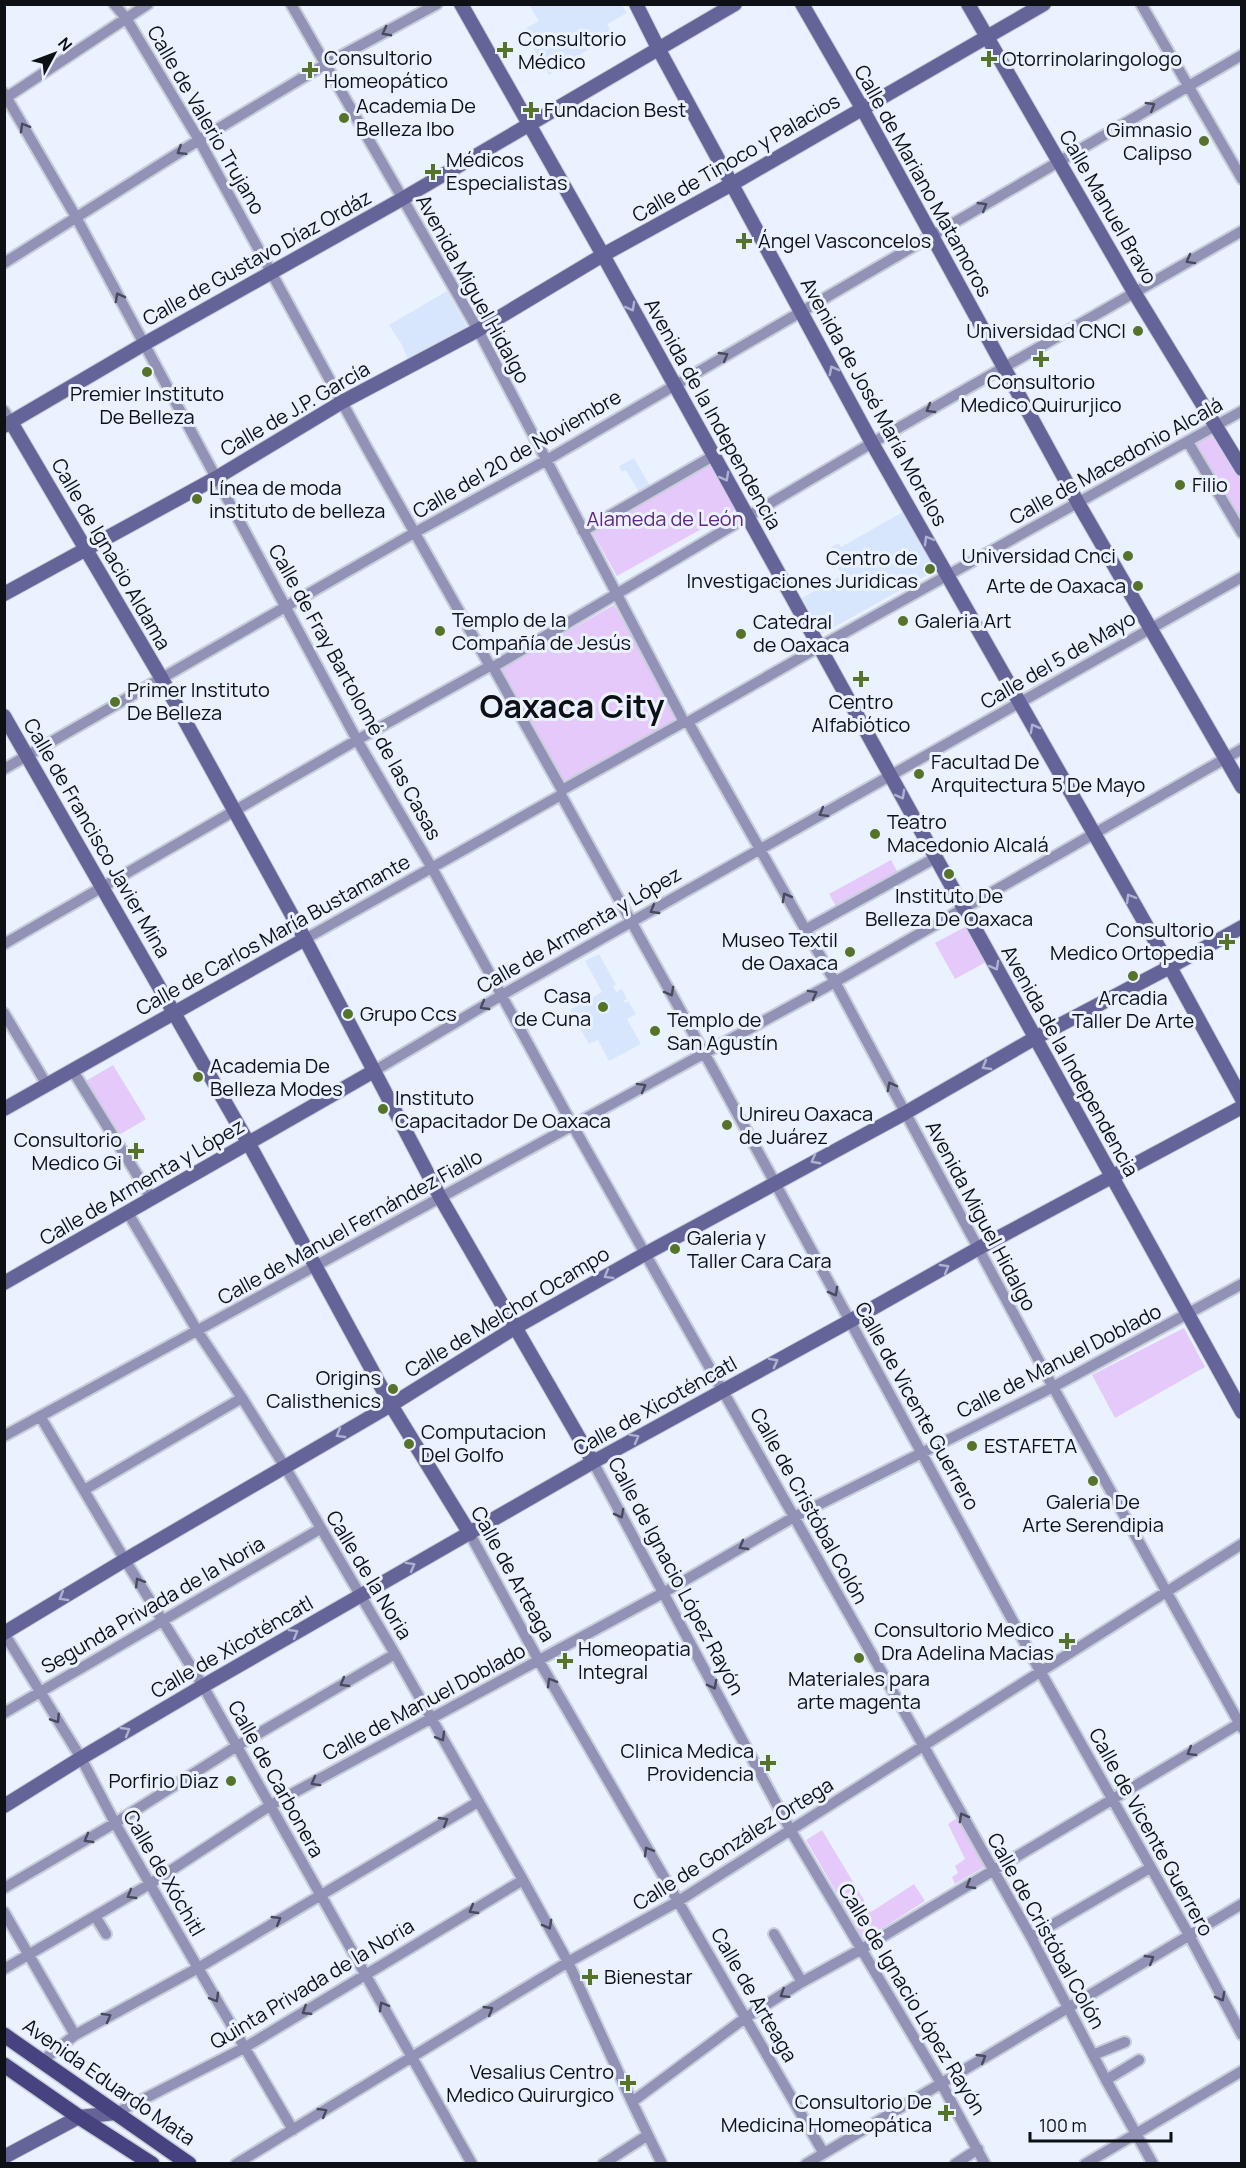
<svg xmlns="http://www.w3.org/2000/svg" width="1246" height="2168" font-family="Manrope,sans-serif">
<rect width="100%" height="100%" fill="#eaf2ff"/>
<path fill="#d7e6fc" d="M 529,5 L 622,5 L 627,13 L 607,24 L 612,34 L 549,75 L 523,30 L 539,21 Z
M 447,291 L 467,327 L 408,360 L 402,345 L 389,325 Z
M 634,458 L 650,486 L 639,492 L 626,470 L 622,472 L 619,466 Z
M 903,512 L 936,570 L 822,634 L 802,598 L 842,575 L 838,568 L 842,565 L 832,547 L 838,543 L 841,547 Z
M 599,954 L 616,985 L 613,986 L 616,992 L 622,989 L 627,999 L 623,1001 L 625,1003 L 628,1001 L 636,1014 L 627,1019 L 641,1044 L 609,1061 L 598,1040 L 589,1044 L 570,1010 L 602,992 L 585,961 Z"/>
<path fill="#e5c9fa" d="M 1215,431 L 1241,476 L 1241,525 L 1192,446 Z
M 713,462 L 739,508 L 617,576 L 591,530 Z
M 614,605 L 680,721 L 564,786 L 498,670 Z
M 891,860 L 898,873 L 812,930 L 807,921 L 836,906 L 829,894 Z
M 965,927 L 986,962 L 955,979 L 935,943 Z
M 113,1065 L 146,1119 L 119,1135 L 86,1081 Z
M 1184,1328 L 1205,1367 L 1115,1418 L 1092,1375 Z
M 957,1818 L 984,1867 L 955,1884 L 952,1877 L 958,1873 L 955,1866 L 965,1859 L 948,1824 Z
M 822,1830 L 871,1912 L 914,1884 L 925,1901 L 864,1940 L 806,1840 Z"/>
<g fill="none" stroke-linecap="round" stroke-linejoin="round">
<defs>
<path id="street" d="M 114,4 L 126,18 L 199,140 L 368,450 L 490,666
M 291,4 L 478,330 L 684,722 L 688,722
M 1141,4 L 1242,179
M 4,93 L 76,217 L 357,740 L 432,868 L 573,1126 L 923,1745 L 1031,1937 L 1106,2080 L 1153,2164
M 4,99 L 148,4
M 4,263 L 199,140 L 324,65 L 437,4
M 4,411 L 11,422
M 1188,442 L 1242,533
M 583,531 L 713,456
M 493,667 L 562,790 L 561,795 L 718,1078 L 1040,1671 L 1189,1935 L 1242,2035
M 688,722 L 835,982 L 1053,1387 L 1242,1728
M 688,722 L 819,647 L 1242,411
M 4,769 L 414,533 L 545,461 L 1242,55
M 562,790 L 684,722
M 805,930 L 937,857
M 305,939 L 561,795
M 4,944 L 357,740 L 490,666 L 493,667 L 872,443 L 1242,231
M 4,1013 L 47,1085
M 73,1071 L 152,1199
M 374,1071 L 502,995 L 1242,577
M 128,1213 L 198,1332 L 242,1398 L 285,1467 L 395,1654 L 523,1880 L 568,1962 L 632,2102 L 662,2164
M 40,1416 L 125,1560 L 203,1686 L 472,2164
M 4,1436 L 835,982 L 1242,749
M 593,1462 L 791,1831 L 941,2083 L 985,2164
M 84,1490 L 242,1398
M 470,1534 L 539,1661 L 823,2152
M 4,1633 L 81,1758 L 115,1823 L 198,1968 L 293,2130
M 4,1713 L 320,1529
M 4,1888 L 115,1823 L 237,1746 L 395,1654
M 4,1912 L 75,2035
M 95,1916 L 106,1934
M 774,1934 L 802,1982
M 1031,1937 L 1150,1868
M 4,1969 L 150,1884 L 271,1805 L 663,1593 L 794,1517 L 1053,1387 L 1242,1284
M 1093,2055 L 1125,2042
M 43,2062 L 47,2057 L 75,2035 L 198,1968 L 478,1802
M 1106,2080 L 1139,2060
M 632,2102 L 745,2018 L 802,1982 L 860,1950 L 1242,1722
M 116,2113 L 244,2048 L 523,1880
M 236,2164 L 568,1962 L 677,1902 L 1242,1544
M 603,2164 L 648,2135
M 806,2164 L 1242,1904
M 955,2164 L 978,2149
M 1085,2164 L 1242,2071"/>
<path id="secondary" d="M 461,4 L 603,255 L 1242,1412
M 636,4 L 658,48 L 872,443 L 1170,967 L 1242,1099
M 802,4 L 862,108 L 1078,503 L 1242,787
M 968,4 L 1134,292 L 1242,469
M 11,422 L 162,679 L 305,939 L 440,1197 L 593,1462
M 4,426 L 144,344 L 402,199 L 735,4
M 4,594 L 216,478 L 342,402 L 478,330 L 603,255 L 732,184 L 1044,4
M 4,716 L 249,1144 L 391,1405 L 470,1534
M 4,1109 L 305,939
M 4,1283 L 374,1071
M 4,1633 L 125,1560 L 391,1405 L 516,1327 L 645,1254 L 905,1113 L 1035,1038 L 1170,967 L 1242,927
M 4,1806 L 81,1758 L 203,1686 L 593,1462 L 850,1321 L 979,1248 L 1242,1107
M 4,2157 L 79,2117 L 116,2113"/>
<path id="primary" d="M 4,2035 L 189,2164
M 4,2065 L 79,2117 L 152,2164"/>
</defs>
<use href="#street" stroke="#c7ceda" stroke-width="14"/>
<use href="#secondary" stroke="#c7ceda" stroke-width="16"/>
<use href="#primary" stroke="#c7ceda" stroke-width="18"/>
<use href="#street" stroke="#9192b6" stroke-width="10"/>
<use href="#secondary" stroke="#656498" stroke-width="14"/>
<use href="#primary" stroke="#474381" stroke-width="15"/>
</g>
<defs><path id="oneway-chevron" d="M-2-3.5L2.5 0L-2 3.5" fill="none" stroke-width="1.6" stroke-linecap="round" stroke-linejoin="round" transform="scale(1.5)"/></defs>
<g stroke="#484a5d">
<use href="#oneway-chevron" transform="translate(386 32) rotate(152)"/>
<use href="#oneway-chevron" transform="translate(1151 106) rotate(-31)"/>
<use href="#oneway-chevron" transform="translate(24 127) rotate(-120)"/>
<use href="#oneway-chevron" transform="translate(181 151) rotate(148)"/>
<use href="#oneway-chevron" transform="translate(983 206) rotate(-31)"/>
<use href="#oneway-chevron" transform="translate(1190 260) rotate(151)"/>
<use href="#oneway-chevron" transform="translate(119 297) rotate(-118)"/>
<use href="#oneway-chevron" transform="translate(724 356) rotate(-30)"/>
<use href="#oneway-chevron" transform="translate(930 409) rotate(150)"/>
<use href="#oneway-chevron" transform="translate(823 813) rotate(150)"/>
<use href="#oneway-chevron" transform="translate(786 897) rotate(-119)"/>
<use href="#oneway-chevron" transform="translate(654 910) rotate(150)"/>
<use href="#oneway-chevron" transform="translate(670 992) rotate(61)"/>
<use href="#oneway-chevron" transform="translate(813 994) rotate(-29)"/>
<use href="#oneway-chevron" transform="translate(484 1006) rotate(150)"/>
<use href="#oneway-chevron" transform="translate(891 1086) rotate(-118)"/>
<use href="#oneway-chevron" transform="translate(642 1087) rotate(-29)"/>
<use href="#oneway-chevron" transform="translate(834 1292) rotate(61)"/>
<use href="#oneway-chevron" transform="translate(620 1514) rotate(62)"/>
<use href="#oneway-chevron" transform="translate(743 1546) rotate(150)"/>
<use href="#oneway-chevron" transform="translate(139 1582) rotate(-122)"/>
<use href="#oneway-chevron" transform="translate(551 1682) rotate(-120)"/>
<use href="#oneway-chevron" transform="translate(344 1683) rotate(150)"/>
<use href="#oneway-chevron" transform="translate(713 1685) rotate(62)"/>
<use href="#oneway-chevron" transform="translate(56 1719) rotate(57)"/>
<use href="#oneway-chevron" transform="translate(441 1737) rotate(60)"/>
<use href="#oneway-chevron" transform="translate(1191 1752) rotate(149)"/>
<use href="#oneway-chevron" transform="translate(315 1782) rotate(151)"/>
<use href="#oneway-chevron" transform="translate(963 1817) rotate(-119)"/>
<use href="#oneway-chevron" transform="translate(444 1821) rotate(-30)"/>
<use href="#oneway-chevron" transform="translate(88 1839) rotate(150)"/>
<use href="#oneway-chevron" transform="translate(648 1851) rotate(-120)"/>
<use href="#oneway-chevron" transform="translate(970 1885) rotate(149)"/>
<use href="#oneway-chevron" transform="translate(131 1895) rotate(150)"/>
<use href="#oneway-chevron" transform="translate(473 1910) rotate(149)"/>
<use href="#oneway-chevron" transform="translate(277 1920) rotate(-31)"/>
<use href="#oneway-chevron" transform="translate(548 1925) rotate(61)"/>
<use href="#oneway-chevron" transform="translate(1150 1959) rotate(-31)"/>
<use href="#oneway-chevron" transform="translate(784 1994) rotate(148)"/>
<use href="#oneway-chevron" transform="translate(1221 1997) rotate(62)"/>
<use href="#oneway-chevron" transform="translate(215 1998) rotate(60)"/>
<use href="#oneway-chevron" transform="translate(383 2006) rotate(-120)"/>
<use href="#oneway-chevron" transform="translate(489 2010) rotate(-31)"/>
<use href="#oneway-chevron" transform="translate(306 2011) rotate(148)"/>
<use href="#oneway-chevron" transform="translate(107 2017) rotate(-29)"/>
<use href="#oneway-chevron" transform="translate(982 2058) rotate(-31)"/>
<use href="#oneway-chevron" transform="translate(323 2112) rotate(-31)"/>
</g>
<g stroke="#aeb2d1">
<use href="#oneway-chevron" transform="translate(631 307) rotate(61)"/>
<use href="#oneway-chevron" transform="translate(833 370) rotate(-118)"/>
<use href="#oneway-chevron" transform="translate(725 477) rotate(61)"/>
<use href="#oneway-chevron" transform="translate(928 540) rotate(-120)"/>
<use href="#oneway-chevron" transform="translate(1034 728) rotate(-119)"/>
<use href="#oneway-chevron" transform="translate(901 795) rotate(61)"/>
<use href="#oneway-chevron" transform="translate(1130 898) rotate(-120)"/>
<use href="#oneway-chevron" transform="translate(995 966) rotate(61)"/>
<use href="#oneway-chevron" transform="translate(986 1066) rotate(150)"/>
<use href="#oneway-chevron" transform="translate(815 1160) rotate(152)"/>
<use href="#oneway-chevron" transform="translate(945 1268) rotate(-30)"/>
<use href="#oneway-chevron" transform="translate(608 1275) rotate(150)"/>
<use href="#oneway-chevron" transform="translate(774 1362) rotate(-28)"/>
<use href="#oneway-chevron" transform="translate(340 1434) rotate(150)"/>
<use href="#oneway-chevron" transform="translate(635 1438) rotate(-29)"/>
<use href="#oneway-chevron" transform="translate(411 1566) rotate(-29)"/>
<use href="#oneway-chevron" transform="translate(63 1597) rotate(149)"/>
<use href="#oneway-chevron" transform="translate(294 1633) rotate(-30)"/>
<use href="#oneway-chevron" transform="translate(126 1731) rotate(-30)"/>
</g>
<g fill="#567429" stroke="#eaf2ff" stroke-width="2">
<path d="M502 41h6v6h6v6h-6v6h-6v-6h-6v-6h6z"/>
<path d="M986 50h6v6h6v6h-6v6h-6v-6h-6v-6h6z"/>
<path d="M307 61h6v6h6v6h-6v6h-6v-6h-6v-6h6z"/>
<path d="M528 101h6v6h6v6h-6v6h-6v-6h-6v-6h6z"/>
<circle cx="344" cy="118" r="6"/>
<circle cx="1204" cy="141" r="6"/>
<path d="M430 163h6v6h6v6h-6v6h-6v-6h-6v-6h6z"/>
<path d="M741 232h6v6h6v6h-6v6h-6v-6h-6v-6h6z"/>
<circle cx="1138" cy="331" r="6"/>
<path d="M1038 350h6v6h6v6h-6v6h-6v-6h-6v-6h6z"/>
<circle cx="147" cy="372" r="6"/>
<circle cx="1180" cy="485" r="6"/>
<circle cx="197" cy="499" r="6"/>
<circle cx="1128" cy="556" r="6"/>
<circle cx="930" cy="569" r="6"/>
<circle cx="1138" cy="586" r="6"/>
<circle cx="903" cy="621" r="6"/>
<circle cx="440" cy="631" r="6"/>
<circle cx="741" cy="634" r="6"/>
<path d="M858 670h6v6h6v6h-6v6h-6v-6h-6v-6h6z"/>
<circle cx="115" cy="702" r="6"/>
<circle cx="919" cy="774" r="6"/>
<circle cx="875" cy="834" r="6"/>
<circle cx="949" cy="874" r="6"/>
<path d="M1224 933h6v6h6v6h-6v6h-6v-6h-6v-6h6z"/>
<circle cx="850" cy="952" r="6"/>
<circle cx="1133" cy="976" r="6"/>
<circle cx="603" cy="1007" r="6"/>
<circle cx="348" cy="1014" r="6"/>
<circle cx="655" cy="1031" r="6"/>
<circle cx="198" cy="1077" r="6"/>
<circle cx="383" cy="1109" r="6"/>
<circle cx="727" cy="1125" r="6"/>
<path d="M133 1142h6v6h6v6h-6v6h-6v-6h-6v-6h6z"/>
<circle cx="675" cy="1249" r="6"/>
<circle cx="393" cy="1389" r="6"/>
<circle cx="409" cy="1444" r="6"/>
<circle cx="972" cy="1446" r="6"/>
<circle cx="1093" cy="1481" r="6"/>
<path d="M1064 1632h6v6h6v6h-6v6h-6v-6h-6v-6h6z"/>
<circle cx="859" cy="1658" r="6"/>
<path d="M562 1652h6v6h6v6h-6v6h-6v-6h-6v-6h6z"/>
<path d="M765 1754h6v6h6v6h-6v6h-6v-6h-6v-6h6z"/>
<circle cx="231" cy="1781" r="6"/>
<path d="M587 1968h6v6h6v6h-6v6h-6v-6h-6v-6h6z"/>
<path d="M625 2074h6v6h6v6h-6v6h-6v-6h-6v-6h6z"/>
<path d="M943 2104h6v6h6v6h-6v6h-6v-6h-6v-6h6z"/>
</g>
<g text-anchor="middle" stroke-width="6" stroke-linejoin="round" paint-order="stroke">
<g font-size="20" fill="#0d1015" stroke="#eaf2ff" text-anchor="start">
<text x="518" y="46">Consultorio<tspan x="518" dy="23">Médico</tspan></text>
<text x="324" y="65">Consultorio<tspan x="324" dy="23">Homeopático</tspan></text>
<text x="1002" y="66">Otorrinolaringologo</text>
<text x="356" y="113">Academia De<tspan x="356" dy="23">Belleza Ibo</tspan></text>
<text x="544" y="117">Fundacion Best</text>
<text x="1192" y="137" text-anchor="end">Gimnasio<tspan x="1192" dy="23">Calipso</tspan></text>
<text x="446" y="167">Médicos<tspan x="446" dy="23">Especialistas</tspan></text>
<text x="758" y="248">Ángel Vasconcelos</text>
<text x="1126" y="338" text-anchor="end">Universidad CNCI</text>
<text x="1041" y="389" text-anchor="middle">Consultorio<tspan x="1041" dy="23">Medico Quirurjico</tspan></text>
<text x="147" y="401" text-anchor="middle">Premier Instituto<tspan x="147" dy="23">De Belleza</tspan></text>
<text x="1192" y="492">Filio</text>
<text x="209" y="495">Línea de moda<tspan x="209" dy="23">instituto de belleza</tspan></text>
<text x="1116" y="563" text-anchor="end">Universidad Cnci</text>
<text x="918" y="565" text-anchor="end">Centro de<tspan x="918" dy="23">Investigaciones Juridicas</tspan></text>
<text x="1126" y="593" text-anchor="end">Arte de Oaxaca</text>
<text x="452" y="627">Templo de la<tspan x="452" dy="23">Compañía de Jesús</tspan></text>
<text x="915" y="628">Galeria Art</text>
<text x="753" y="629">Catedral<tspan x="753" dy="23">de Oaxaca</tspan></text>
<text x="127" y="697">Primer Instituto<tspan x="127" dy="23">De Belleza</tspan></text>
<text x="861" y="709" text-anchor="middle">Centro<tspan x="861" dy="23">Alfabiótico</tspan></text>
<text x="931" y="769">Facultad De<tspan x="931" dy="23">Arquitectura 5 De Mayo</tspan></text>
<text x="887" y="829">Teatro<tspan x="887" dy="23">Macedonio Alcalá</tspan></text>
<text x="949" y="903" text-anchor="middle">Instituto De<tspan x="949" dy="23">Belleza De Oaxaca</tspan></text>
<text x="1214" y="937" text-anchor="end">Consultorio<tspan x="1214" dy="23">Medico Ortopedia</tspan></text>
<text x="838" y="947" text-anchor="end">Museo Textil<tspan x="838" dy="23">de Oaxaca</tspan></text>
<text x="591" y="1003" text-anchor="end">Casa<tspan x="591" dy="23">de Cuna</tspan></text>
<text x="1133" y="1005" text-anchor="middle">Arcadia<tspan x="1133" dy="23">Taller De Arte</tspan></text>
<text x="360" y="1021">Grupo Ccs</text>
<text x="667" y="1027">Templo de<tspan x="667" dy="23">San Agustín</tspan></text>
<text x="210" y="1073">Academia De<tspan x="210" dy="23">Belleza Modes</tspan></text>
<text x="395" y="1105">Instituto<tspan x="395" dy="23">Capacitador De Oaxaca</tspan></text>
<text x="739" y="1121">Unireu Oaxaca<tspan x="739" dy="23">de Juárez</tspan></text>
<text x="122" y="1147" text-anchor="end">Consultorio<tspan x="122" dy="23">Medico Gi</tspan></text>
<text x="687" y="1245">Galeria y<tspan x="687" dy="23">Taller Cara Cara</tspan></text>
<text x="381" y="1385" text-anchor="end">Origins<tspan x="381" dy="23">Calisthenics</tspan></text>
<text x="421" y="1439">Computacion<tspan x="421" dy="23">Del Golfo</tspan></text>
<text x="984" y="1453">ESTAFETA</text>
<text x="1093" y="1509" text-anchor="middle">Galeria De<tspan x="1093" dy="23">Arte Serendipia</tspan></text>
<text x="1054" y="1637" text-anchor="end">Consultorio Medico<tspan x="1054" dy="23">Dra Adelina Macias</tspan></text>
<text x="578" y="1656">Homeopatia<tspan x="578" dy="23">Integral</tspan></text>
<text x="859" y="1686" text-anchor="middle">Materiales para<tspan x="859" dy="23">arte magenta</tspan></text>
<text x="754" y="1758" text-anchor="end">Clinica Medica<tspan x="754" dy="23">Providencia</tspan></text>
<text x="219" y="1788" text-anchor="end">Porfirio Diaz</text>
<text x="604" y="1984">Bienestar</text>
<text x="614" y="2079" text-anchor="end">Vesalius Centro<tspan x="614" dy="23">Medico Quirurgico</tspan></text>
<text x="932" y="2109" text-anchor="end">Consultorio De<tspan x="932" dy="23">Medicina Homeopática</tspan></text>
</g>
<g font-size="20" fill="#0d1015" stroke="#eaf2ff">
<text transform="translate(206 120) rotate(60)" y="7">Calle de Valerio Trujano</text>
<text transform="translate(736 158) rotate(-30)" y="7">Calle de Tinoco y Palacios</text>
<text transform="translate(923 181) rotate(61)" y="7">Calle de Mariano Matamoros</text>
<text transform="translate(1108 207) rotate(60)" y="7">Calle Manuel Bravo</text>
<text transform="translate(257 258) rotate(-29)" y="7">Calle de Gustavo Díaz Ordáz</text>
<text transform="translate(473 289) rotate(61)" y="7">Avenida Miguel Hidalgo</text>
<text transform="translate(874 402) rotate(61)" y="7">Avenida de José María Morelos</text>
<text transform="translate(295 409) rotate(-30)" y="7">Calle de J.P. García</text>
<text transform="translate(713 414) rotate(61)" y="7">Avenida de la Independencia</text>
<text transform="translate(517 454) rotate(-30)" y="7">Calle del 20 de Noviembre</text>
<text transform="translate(1116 461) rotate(-29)" y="7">Calle de Macedonio Alcalá</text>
<text transform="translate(111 554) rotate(60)" y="7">Calle de Ignacio Aldama</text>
<text transform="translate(1058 660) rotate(-30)" y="7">Calle del 5 de Mayo</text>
<text transform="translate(355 692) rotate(61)" y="7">Calle de Fray Bartolomé de las Casas</text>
<text transform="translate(97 838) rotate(60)" y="7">Calle de Francisco Javier Mina</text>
<text transform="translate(579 930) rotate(-30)" y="7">Calle de Armenta y López</text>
<text transform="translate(273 935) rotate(-29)" y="7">Calle de Carlos María Bustamante</text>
<text transform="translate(1070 1061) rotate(61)" y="7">Avenida de la Independencia</text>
<text transform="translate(142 1182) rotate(-30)" y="7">Calle de Armenta y López</text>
<text transform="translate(981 1216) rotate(62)" y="7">Avenida Miguel Hidalgo</text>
<text transform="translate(350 1227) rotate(-29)" y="7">Calle de Manuel Fernández Fiallo</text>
<text transform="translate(507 1312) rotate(-31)" y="7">Calle de Melchor Ocampo</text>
<text transform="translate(1059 1361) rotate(-27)" y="7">Calle de Manuel Doblado</text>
<text transform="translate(655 1406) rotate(-29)" y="7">Calle de Xicoténcatl</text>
<text transform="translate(917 1406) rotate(61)" y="7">Calle de Vicente Guerrero</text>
<text transform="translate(809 1506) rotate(61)" y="7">Calle de Cristóbal Colón</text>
<text transform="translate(513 1574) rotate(61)" y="7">Calle de Arteaga</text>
<text transform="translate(369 1575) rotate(59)" y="7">Calle de la Noria</text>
<text transform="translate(676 1576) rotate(62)" y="7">Calle de Ignacio López Rayón</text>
<text transform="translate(153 1605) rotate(-30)" y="7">Segunda Privada de la Noria</text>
<text transform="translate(232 1647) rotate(-30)" y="7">Calle de Xicoténcatl</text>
<text transform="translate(424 1702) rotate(-28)" y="7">Calle de Manuel Doblado</text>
<text transform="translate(276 1779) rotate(61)" y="7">Calle de Carbonera</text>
<text transform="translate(1151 1832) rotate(61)" y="7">Calle de Vicente Guerrero</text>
<text transform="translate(733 1844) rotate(-32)" y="7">Calle de González Ortega</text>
<text transform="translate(164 1873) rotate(60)" y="7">Calle de Xóchitl</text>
<text transform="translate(1046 1931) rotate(61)" y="7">Calle de Cristóbal Colón</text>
<text transform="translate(312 1984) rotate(-31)" y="7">Quinta Privada de la Noria</text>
<text transform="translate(754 1995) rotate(60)" y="7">Calle de Arteaga</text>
<text transform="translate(912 1999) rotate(59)" y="7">Calle de Ignacio López Rayón</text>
<text transform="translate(109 2082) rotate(35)" y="7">Avenida Eduardo Mata</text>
</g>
<g font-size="20" fill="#5f2781" stroke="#eaf2ff">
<text x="665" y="526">Alameda de León</text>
</g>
<g font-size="32" font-weight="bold" fill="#0d1015" stroke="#eaf2ff">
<text x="572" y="718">Oaxaca City</text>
</g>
</g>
<rect width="1246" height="2168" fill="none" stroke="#0d1015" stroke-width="12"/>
<g transform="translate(54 54) rotate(49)" stroke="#eaf2ff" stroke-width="4.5" paint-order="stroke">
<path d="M0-4.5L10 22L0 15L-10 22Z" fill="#0d1015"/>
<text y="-9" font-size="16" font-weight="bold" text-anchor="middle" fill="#0d1015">N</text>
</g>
<path d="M1030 2132v9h141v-9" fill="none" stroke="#0d1015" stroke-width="3"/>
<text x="1039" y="2132" font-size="18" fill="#0d1015" stroke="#eaf2ff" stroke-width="4.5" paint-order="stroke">100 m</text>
</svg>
